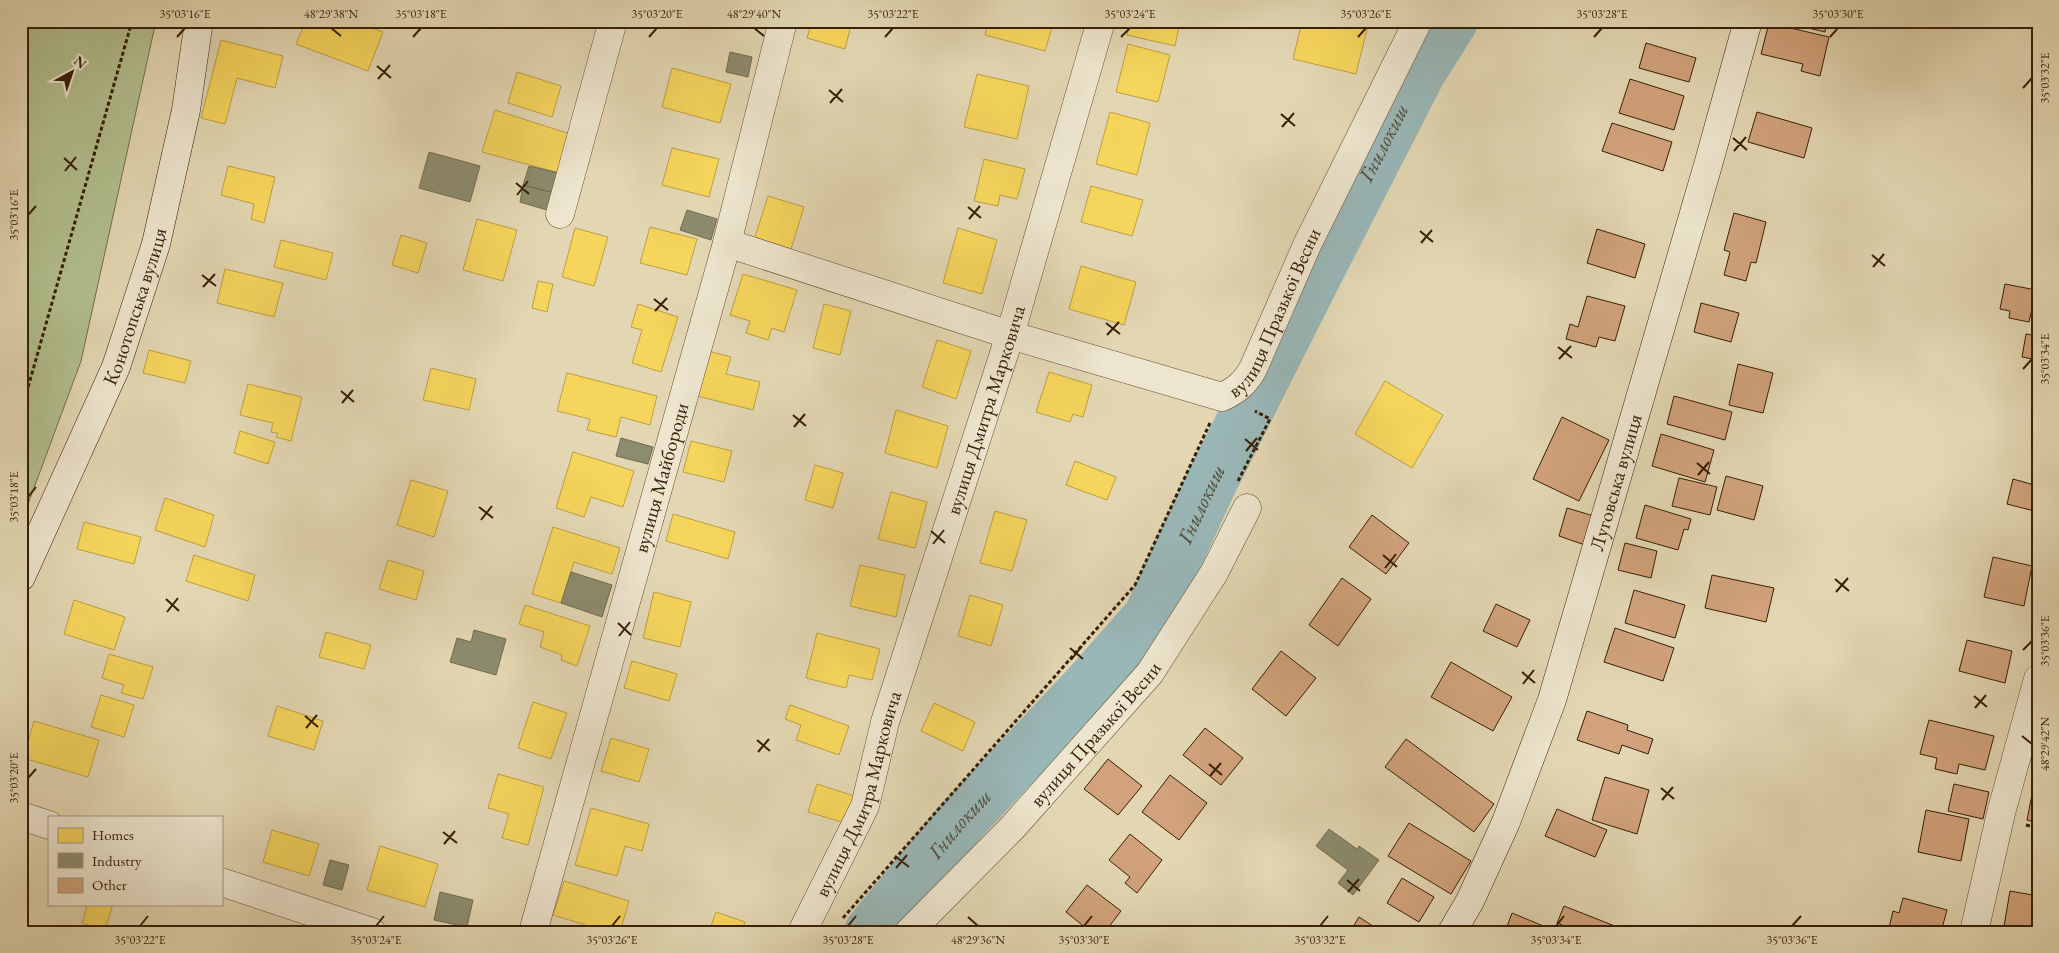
<svg xmlns="http://www.w3.org/2000/svg" width="2059" height="953" font-family="'EB Garamond',serif">
<rect width="100%" height="100%" fill="#e3d7b3"/>
<filter id="stains"><feTurbulence type="fractalNoise" baseFrequency=".004" numOctaves="4"/><feColorMatrix values="0 0 0 0 .2 0 0 0 0 .09 0 0 0 0 .02 0 0 0 .5 -.17"/></filter>
<radialGradient id="worn" r=".72"><stop offset=".6" stop-color="#630" stop-opacity="0"/><stop offset="1" stop-color="#630" stop-opacity=".3"/></radialGradient>
<path fill="#b2bf8e" stroke="#746e4a" d="M 21,21 L 156,21 L 81,361 L 21,523 Z"/>
<path fill="#f6d55c" stroke="#bd9e42" d="M 306,21 L 353,21 L 383,32 L 368,71 L 296,44 Z
M 812,21 L 852,21 L 845,49 L 807,38 Z
M 879,21 L 909,21 L 908,28 Z
M 988,21 L 1043,21 L 1053,24 L 1045,51 L 985,35 Z
M 1130,21 L 1180,21 L 1175,46 L 1127,35 Z
M 1302,21 L 1353,21 L 1368,25 L 1356,74 L 1293,59 Z
M 221,40 L 283,56 L 275,88 L 237,78 L 225,124 L 201,118 Z
M 1128,44 L 1170,55 L 1158,102 L 1116,92 Z
M 672,68 L 731,84 L 720,123 L 662,107 Z
M 517,72 L 561,86 L 552,117 L 508,103 Z
M 977,74 L 1029,86 L 1017,139 L 964,127 Z
M 495,110 L 570,134 L 559,173 L 482,152 Z
M 1110,112 L 1150,123 L 1137,175 L 1096,164 Z
M 672,148 L 719,159 L 709,197 L 662,185 Z
M 984,159 L 1025,169 L 1017,199 L 1000,195 L 998,206 L 974,201 Z
M 228,166 L 275,177 L 264,223 L 251,219 L 254,204 L 221,195 Z
M 1091,186 L 1143,200 L 1132,236 L 1081,222 Z
M 768,196 L 804,207 L 791,249 L 755,237 Z
M 477,219 L 517,230 L 503,281 L 463,270 Z
M 650,227 L 697,239 L 687,275 L 640,263 Z
M 575,228 L 608,237 L 594,286 L 562,277 Z
M 958,228 L 997,240 L 982,294 L 943,283 Z
M 401,235 L 427,243 L 418,273 L 392,265 Z
M 281,240 L 333,253 L 326,280 L 274,267 Z
M 1081,266 L 1136,282 L 1124,325 L 1069,309 Z
M 225,269 L 283,283 L 274,317 L 217,303 Z
M 743,274 L 797,290 L 784,332 L 772,328 L 768,340 L 746,333 L 750,321 L 730,315 Z
M 538,281 L 553,284 L 547,312 L 532,308 Z
M 638,304 L 678,317 L 661,372 L 632,363 L 642,330 L 631,327 Z
M 824,304 L 851,311 L 840,355 L 813,348 Z
M 937,340 L 971,351 L 956,399 L 922,387 Z
M 149,350 L 191,361 L 185,383 L 143,373 Z
M 708,351 L 731,357 L 726,374 L 760,382 L 753,410 L 697,396 Z
M 431,368 L 476,379 L 469,410 L 423,400 Z
M 1049,372 L 1092,385 L 1083,417 L 1073,414 L 1070,422 L 1036,412 Z
M 567,373 L 657,396 L 650,425 L 621,417 L 616,437 L 587,430 L 590,419 L 557,411 Z
M 1385,381 L 1443,415 L 1412,468 L 1355,434 Z
M 248,384 L 302,397 L 291,441 L 276,437 L 278,433 L 271,432 L 273,423 L 240,415 Z
M 896,410 L 948,426 L 937,468 L 885,453 Z
M 240,431 L 275,442 L 268,464 L 234,453 Z
M 691,441 L 732,451 L 724,482 L 683,472 Z
M 573,452 L 634,471 L 623,507 L 591,497 L 584,517 L 556,508 Z
M 1075,461 L 1116,477 L 1107,500 L 1066,485 Z
M 815,465 L 843,473 L 833,508 L 805,500 Z
M 411,480 L 448,491 L 434,537 L 397,525 Z
M 891,492 L 927,502 L 915,548 L 878,539 Z
M 165,498 L 214,515 L 205,547 L 155,530 Z
M 995,511 L 1027,520 L 1012,571 L 980,563 Z
M 673,514 L 735,532 L 728,559 L 666,541 Z
M 84,522 L 141,537 L 134,564 L 77,549 Z
M 553,527 L 620,548 L 612,574 L 574,562 L 561,603 L 532,594 Z
M 194,555 L 255,575 L 248,601 L 186,581 Z
M 388,560 L 424,571 L 416,600 L 379,589 Z
M 860,565 L 905,575 L 896,617 L 850,606 Z
M 654,592 L 691,602 L 680,647 L 643,638 Z
M 970,595 L 1003,605 L 991,646 L 958,636 Z
M 74,600 L 125,617 L 114,650 L 64,634 Z
M 525,605 L 590,626 L 577,666 L 561,660 L 562,655 L 540,647 L 544,632 L 519,624 Z
M 326,632 L 371,645 L 364,669 L 319,657 Z
M 817,633 L 880,649 L 872,680 L 849,675 L 846,688 L 806,678 Z
M 109,654 L 153,667 L 143,699 L 121,693 L 124,685 L 102,678 Z
M 632,661 L 677,674 L 669,701 L 624,688 Z
M 101,695 L 134,705 L 124,737 L 91,727 Z
M 533,702 L 567,713 L 551,759 L 518,748 Z
M 934,703 L 975,722 L 963,751 L 921,731 Z
M 790,705 L 849,726 L 839,755 L 796,740 L 801,725 L 785,719 Z
M 277,706 L 323,721 L 314,750 L 268,736 Z
M 34,721 L 99,740 L 88,777 L 23,758 Z
M 611,738 L 649,749 L 639,782 L 601,771 Z
M 498,774 L 544,787 L 528,845 L 502,838 L 509,814 L 488,808 Z
M 817,784 L 854,796 L 845,823 L 808,812 Z
M 591,808 L 649,824 L 642,851 L 625,846 L 617,876 L 575,865 Z
M 272,830 L 319,844 L 309,876 L 263,862 Z
M 380,846 L 438,864 L 425,907 L 367,890 Z
M 564,881 L 629,901 L 620,932 L 608,932 L 553,915 Z
M 77,904 L 113,904 L 105,930 L 82,923 L 87,907 Z
M 716,912 L 745,922 L 742,932 L 709,932 Z"/>
<path fill="#8c8c6e" stroke="#726b4e" d="M 730,52 L 752,57 L 748,77 L 726,72 Z
M 429,152 L 480,166 L 470,202 L 419,188 Z
M 529,166 L 559,173 L 555,193 L 523,185 Z
M 523,185 L 555,193 L 550,211 L 520,202 Z
M 687,210 L 717,219 L 711,240 L 680,230 Z
M 621,438 L 653,447 L 648,464 L 616,456 Z
M 571,572 L 612,585 L 602,617 L 561,603 Z
M 474,630 L 506,639 L 496,675 L 450,662 L 457,638 L 471,642 Z
M 1329,829 L 1357,849 L 1359,846 L 1379,860 L 1353,895 L 1338,883 L 1348,870 L 1316,846 Z
M 330,860 L 349,865 L 342,890 L 323,885 Z
M 440,892 L 473,900 L 467,927 L 434,920 Z"/>
<g fill="none" stroke-linecap="round" stroke-linejoin="round">
<path stroke="#99b7b7" stroke-width="52" id="s1" d="M 870,932 L 961,821 L 1087,687 L 1149,617 L 1210,485 L 1321,265 L 1420,72 L 1452,21"/>
</g>
<path fill="#d1a27b" stroke="#371e05" d="M 1779,21 L 1827,21 L 1825,32 Z
M 1769,23 L 1829,37 L 1820,76 L 1801,71 L 1803,64 L 1761,54 Z
M 1646,43 L 1696,58 L 1689,82 L 1639,68 Z
M 1630,79 L 1684,96 L 1674,130 L 1619,113 Z
M 1757,112 L 1812,128 L 1804,158 L 1748,142 Z
M 1612,123 L 1672,142 L 1663,171 L 1602,151 Z
M 1734,213 L 1766,222 L 1756,263 L 1751,262 L 1746,281 L 1724,275 L 1730,252 L 1724,250 Z
M 1597,229 L 1645,244 L 1635,278 L 1587,263 Z
M 2005,284 L 2036,290 L 2029,322 L 2009,318 L 2010,311 L 2000,309 Z
M 1587,296 L 1625,306 L 1615,341 L 1599,337 L 1596,347 L 1566,339 L 1570,324 L 1578,327 Z
M 1701,303 L 1739,313 L 1731,342 L 1694,332 Z
M 2026,334 L 2038,336 L 2038,360 L 2022,357 Z
M 1738,364 L 1773,373 L 1763,413 L 1729,405 Z
M 1674,396 L 1732,412 L 1725,440 L 1667,424 Z
M 1562,417 L 1609,440 L 1579,501 L 1533,479 Z
M 1661,434 L 1714,450 L 1705,482 L 1652,466 Z
M 1726,476 L 1763,486 L 1754,520 L 1717,510 Z
M 1679,478 L 1717,487 L 1710,515 L 1672,506 Z
M 2013,479 L 2038,486 L 2038,512 L 2007,504 Z
M 1645,505 L 1691,519 L 1688,530 L 1684,529 L 1678,550 L 1636,538 Z
M 1567,508 L 1594,516 L 1585,545 L 1559,536 Z
M 1372,515 L 1409,543 L 1386,574 L 1349,547 Z
M 1625,543 L 1657,551 L 1651,578 L 1618,570 Z
M 1993,557 L 2032,566 L 2024,606 L 1984,597 Z
M 1712,575 L 1774,588 L 1766,622 L 1705,608 Z
M 1342,578 L 1371,599 L 1338,646 L 1309,625 Z
M 1634,590 L 1685,605 L 1675,638 L 1625,623 Z
M 1496,604 L 1530,620 L 1517,647 L 1483,631 Z
M 1615,628 L 1674,648 L 1663,681 L 1604,662 Z
M 1967,640 L 2012,651 L 2005,683 L 1959,671 Z
M 1281,651 L 1316,678 L 1286,716 L 1252,689 Z
M 1451,662 L 1512,697 L 1493,731 L 1431,697 Z
M 1587,711 L 1628,725 L 1627,730 L 1653,739 L 1648,754 L 1622,745 L 1619,754 L 1577,740 Z
M 1929,720 L 1994,736 L 1985,770 L 1959,764 L 1957,774 L 1935,769 L 1937,758 L 1920,754 Z
M 1205,728 L 1243,758 L 1221,785 L 1183,755 Z
M 1406,739 L 1494,804 L 1474,832 L 1385,767 Z
M 1108,759 L 1142,786 L 1118,815 L 1084,789 Z
M 2036,774 L 2038,775 L 2038,823 L 2027,820 Z
M 1170,775 L 1207,803 L 1179,840 L 1142,812 Z
M 1605,777 L 1649,790 L 1637,834 L 1592,820 Z
M 1954,784 L 1989,792 L 1983,819 L 1948,811 Z
M 1557,809 L 1607,830 L 1595,857 L 1545,836 Z
M 1926,810 L 1969,819 L 1961,861 L 1918,852 Z
M 1409,823 L 1471,861 L 1451,894 L 1388,856 Z
M 1130,834 L 1162,860 L 1137,893 L 1125,883 L 1130,877 L 1109,860 Z
M 1402,878 L 1434,897 L 1419,922 L 1387,903 Z
M 1087,885 L 1121,911 L 1105,932 L 1091,932 L 1066,912 Z
M 2010,891 L 2038,896 L 2038,932 L 2003,932 Z
M 1903,898 L 1947,910 L 1941,932 L 1888,932 L 1893,911 L 1899,913 Z
M 1564,906 L 1625,930 L 1624,932 L 1579,932 L 1557,923 Z
M 1512,913 L 1558,932 L 1505,932 Z
M 1359,917 L 1382,932 L 1350,932 Z"/>
<g fill="none" stroke-linecap="round" stroke-linejoin="round">
<defs>
<g id="street">
<path d="M 560,214 L 613,21"/>
<path id="s2" d="M 727,243 L 1010,335 L 1222,397 C 1237,390 1245,383 1253,369 L 1307,245 L 1418,21"/>
<path d="M 21,816 L 49,825"/>
<path d="M 221,882 L 372,932"/>
<path id="s3" d="M 533,932 L 727,243 L 783,21"/>
<path id="s4" d="M 802,932 L 865,806 L 885,722 L 1010,335 L 1101,21"/>
<path id="s5" d="M 909,932 L 1012,828 L 1150,673 L 1214,573 L 1247,508"/>
<path d="M 1974,932 L 2001,813 L 2038,679"/>
</g>
<g id="secondary">
<path id="s6" d="M 21,577 L 116,367 L 156,244 L 186,110 L 199,21"/>
<path id="s7" d="M 1452,932 L 1470,901 L 1506,822 L 1552,700 L 1708,165 L 1748,21"/>
</g>
</defs>
<use href="#street" stroke="#624c30" stroke-width="29"/>
<use href="#secondary" stroke="#371e05" stroke-width="29"/>
<path stroke="#371e05" stroke-width="3" stroke-dasharray="4 2.5" stroke-linecap="butt" d="M 21,412 L 132,21
M 1238,481 L 1270,419 L 1255,411
M 2026,825 L 2038,828
M 843,918 L 1135,585 L 1210,423"/>
<use href="#street" stroke="#ede5ce" stroke-width="28"/>
<use href="#secondary" stroke="#ede5ce" stroke-width="28"/>
</g>
<path fill="none" stroke="#371e05" stroke-width="2" d="M 331,28 L 341,36M 754,28 L 764,36M 177,37 L 185,28M 413,37 L 421,28M 649,37 L 657,28M 885,37 L 893,28M 1121,37 L 1130,28M 1358,37 L 1366,28M 1594,37 L 1602,28M 1830,37 L 1838,28M 377,66 L 391,78M 378,79 L 390,65M 2023,88 L 2032,78M 829,90 L 843,102M 830,103 L 842,89M 1281,114 L 1295,126M 1282,127 L 1294,113M 1733,138 L 1747,150M 1734,151 L 1746,137M 64,158 L 77,170M 65,171 L 76,157M 516,183 L 529,194M 517,195 L 528,181M 968,207 L 981,218M 28,215 L 36,206M 969,219 L 980,206M 1420,231 L 1433,242M 1421,243 L 1432,230M 1872,255 L 1885,266M 1873,267 L 1884,254M 202,275 L 216,286M 203,287 L 215,274M 654,299 L 668,310M 655,311 L 667,298M 1106,323 L 1120,334M 1107,335 L 1119,322M 1558,347 L 1572,358M 1559,359 L 1571,346M 2023,369 L 2032,359M 341,391 L 354,402M 342,403 L 353,390M 793,415 L 806,426M 794,427 L 805,414M 1245,439 L 1258,450M 1246,451 L 1257,438M 1697,463 L 1710,474M 1698,475 L 1709,462M 28,497 L 36,487M 479,507 L 493,518M 481,520 L 492,506M 931,531 L 945,543M 933,544 L 944,530M 1383,555 L 1397,567M 1385,568 L 1396,554M 1835,579 L 1849,591M 1836,592 L 1848,578M 166,599 L 179,611M 167,612 L 178,598M 618,623 L 631,635M 619,636 L 630,622M 1070,648 L 1083,659M 2023,650 L 2032,641M 1071,660 L 1082,646M 1522,672 L 1535,683M 1523,684 L 1534,670M 1974,696 L 1987,707M 1975,708 L 1986,695M 305,716 L 318,727M 306,728 L 317,715M 2022,736 L 2032,744M 757,740 L 770,751M 758,752 L 769,739M 1209,764 L 1222,775M 1210,776 L 1221,763M 28,778 L 36,769M 1661,788 L 1674,799M 1662,800 L 1673,787M 443,832 L 457,843M 444,844 L 455,831M 895,856 L 909,867M 896,868 L 907,855M 1347,880 L 1360,891M 1348,892 L 1359,879M 968,917 L 978,926M 140,926 L 148,916M 376,926 L 384,916M 612,926 L 620,916M 848,926 L 856,916M 1084,926 L 1092,916M 1320,926 L 1328,916M 1556,926 L 1564,916M 1792,926 L 1801,916"/>
<g text-anchor="middle" stroke-width="5" stroke-linejoin="round" paint-order="stroke">
<g font-size="20" fill="#371e05" stroke="#ede5ce">
<text dy="7" stroke="none"><textPath href="#s6" startOffset="294">Конотопська вулиця</textPath></text>
<text dy="7" stroke="none"><textPath href="#s2" startOffset="621">вулиця Празької Весни</textPath></text>
<text dy="7" stroke="none"><textPath href="#s4" startOffset="555">вулиця Дмитра Марковича</textPath></text>
<text dy="7" stroke="none"><textPath href="#s3" startOffset="472">вулиця Майбороди</textPath></text>
<text dy="7" stroke="none"><textPath href="#s7" startOffset="480">Луговська вулиця</textPath></text>
<text dy="7" stroke="none"><textPath href="#s5" startOffset="272">вулиця Празької Весни</textPath></text>
<text dy="7" stroke="none"><textPath href="#s4" startOffset="150">вулиця Дмитра Марковича</textPath></text>
</g>
<g font-size="21" font-style="italic" fill="#544c3a" stroke="#ede5ce">
<text dy="7" stroke="none"><textPath href="#s1" startOffset="950">Гнилокиш</textPath></text>
<text dy="7" stroke="none"><textPath href="#s1" startOffset="545">Гнилокиш</textPath></text>
<text dy="7" stroke="none"><textPath href="#s1" startOffset="140">Гнилокиш</textPath></text>
</g>
</g>
<rect width="2059" height="953" fill="none" stroke="#e3d7b3" stroke-width="55"/>
<rect x="48" y="816" width="175" height="90" fill="#ede5ce" stroke="#a4957e"/>
<rect x="58" y="828" width="25" height="15" fill="#f6d55c" stroke="#a4957e"/>
<text x="92" y="840" font-size="15" fill="#371e05">Homes</text>
<rect x="58" y="853" width="25" height="15" fill="#8c8c6e" stroke="#a4957e"/>
<text x="92" y="866" font-size="15" fill="#371e05">Industry</text>
<rect x="58" y="878" width="25" height="15" fill="#d1a27b" stroke="#a4957e"/>
<text x="92" y="890" font-size="15" fill="#371e05">Other</text>
<g transform="translate(72 72) rotate(40)" stroke="#ede5ce" stroke-width="4" paint-order="stroke">
<path d="M0-4L9 19L0 12L-9 19Z" fill="#371e05"/>
<text y="-8" font-size="14" font-weight="bold" text-anchor="middle" fill="#371e05">N</text>
</g>
<rect x="28" y="28" width="2004" height="898" fill="none" stroke="#371e05" stroke-width="2"/>
<g font-size="12" text-anchor="middle" fill="#371e05">
<text x="185" y="18">35°03'16"E</text>
<text x="331" y="18">48°29'38"N</text>
<text x="421" y="18">35°03'18"E</text>
<text x="657" y="18">35°03'20"E</text>
<text x="754" y="18">48°29'40"N</text>
<text x="893" y="18">35°03'22"E</text>
<text x="1130" y="18">35°03'24"E</text>
<text x="1366" y="18">35°03'26"E</text>
<text x="1602" y="18">35°03'28"E</text>
<text x="1838" y="18">35°03'30"E</text>
<text transform="translate(2045 78) rotate(-90)" y="4">35°03'32"E</text>
<text transform="translate(14 215) rotate(-90)" y="4">35°03'16"E</text>
<text transform="translate(2045 359) rotate(-90)" y="4">35°03'34"E</text>
<text transform="translate(14 497) rotate(-90)" y="4">35°03'18"E</text>
<text transform="translate(2045 641) rotate(-90)" y="4">35°03'36"E</text>
<text transform="translate(2045 744) rotate(-90)" y="4">48°29'42"N</text>
<text transform="translate(14 778) rotate(-90)" y="4">35°03'20"E</text>
<text x="140" y="944">35°03'22"E</text>
<text x="376" y="944">35°03'24"E</text>
<text x="612" y="944">35°03'26"E</text>
<text x="848" y="944">35°03'28"E</text>
<text x="978" y="944">48°29'36"N</text>
<text x="1084" y="944">35°03'30"E</text>
<text x="1320" y="944">35°03'32"E</text>
<text x="1556" y="944">35°03'34"E</text>
<text x="1792" y="944">35°03'36"E</text>
</g>
<rect width="100%" height="100%" filter="url(#stains)"/>
<rect width="100%" height="100%" fill="url(#worn)"/>
</svg>
